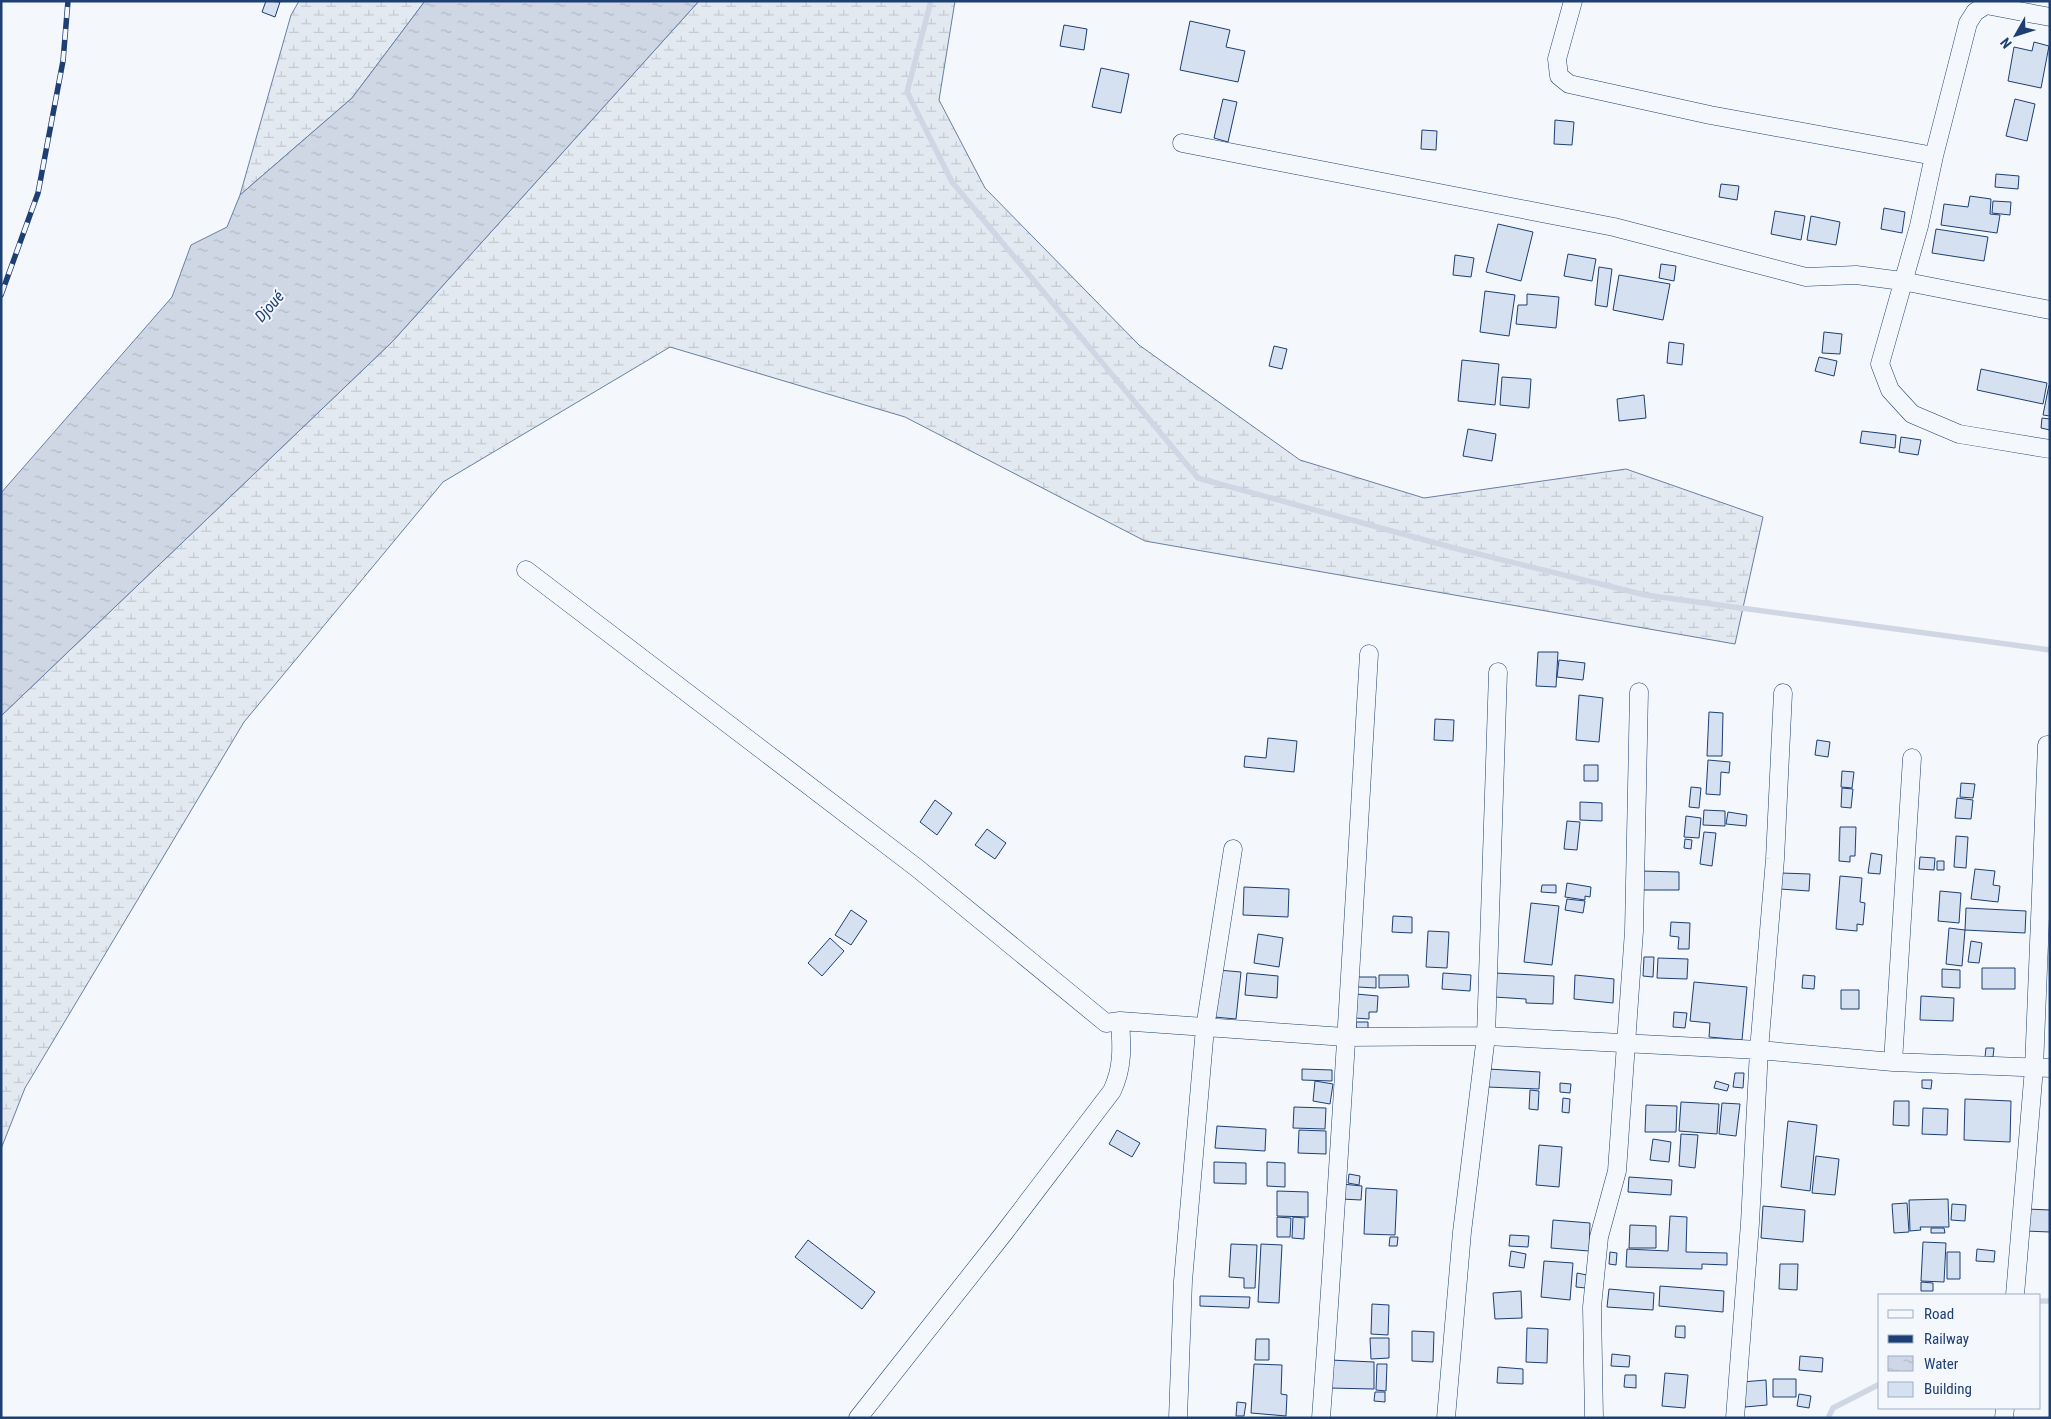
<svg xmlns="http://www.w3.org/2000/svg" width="2051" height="1419" font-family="'Roboto Condensed',sans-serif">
<defs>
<pattern id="wetland-marsh" width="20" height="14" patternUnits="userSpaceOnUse" patternTransform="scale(1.25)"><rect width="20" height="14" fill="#e3e9f0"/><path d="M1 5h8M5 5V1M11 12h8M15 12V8" fill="none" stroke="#c2c9d1"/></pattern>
<pattern id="water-ripples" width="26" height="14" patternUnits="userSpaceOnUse" patternTransform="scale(1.25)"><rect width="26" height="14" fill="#cfd7e4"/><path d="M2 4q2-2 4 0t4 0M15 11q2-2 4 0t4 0" fill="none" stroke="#b1bac7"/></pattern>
</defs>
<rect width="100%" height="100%" fill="#f4f7fb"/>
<path fill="url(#wetland-marsh)" stroke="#687fa3" d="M 299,1 L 425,1 L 352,98 L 240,195 L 291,15 Z
M 699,1 L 955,1 L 939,100 L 985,188 L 1139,345 L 1300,460 L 1424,498 L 1626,469 L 1763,517 L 1735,644 L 1145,541 L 905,417 L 670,347 L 443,482 L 244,722 L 25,1088 L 1,1149 L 1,716 L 392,342 Z"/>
<path fill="url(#water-ripples)" stroke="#687fa3" d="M 425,1 L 699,1 L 392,342 L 1,716 L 1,493 L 172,297 L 191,245 L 227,227 L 240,195 L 352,98 Z"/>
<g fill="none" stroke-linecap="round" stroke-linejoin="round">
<path stroke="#cfd7e4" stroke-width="5.5" d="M 931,1 L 907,92 L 952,182 L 1198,478 L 1454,548 L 1645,595 L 2050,650
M 2040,1301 L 2050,1301
M 1828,1418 L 1833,1408 L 1880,1384"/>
</g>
<path fill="#d5e0f0" stroke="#1d3f73" d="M 266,1 L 280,2 L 275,17 L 262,12 Z
M 1190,21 L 1230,30 L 1226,47 L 1245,51 L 1238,82 L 1180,70 Z
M 1064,25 L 1087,29 L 1084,50 L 1060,46 Z
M 2034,42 L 2049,46 L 2041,88 L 2008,81 L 2014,47 L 2032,51 Z
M 1101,68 L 1129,74 L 1121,113 L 1092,107 Z
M 1223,99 L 1237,102 L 1228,142 L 1214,138 Z
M 2015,99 L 2035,104 L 2027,141 L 2006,136 Z
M 1555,120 L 1574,122 L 1572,145 L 1554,144 Z
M 1422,130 L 1437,131 L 1436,150 L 1421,149 Z
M 1996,174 L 2019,176 L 2018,189 L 1995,187 Z
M 1721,184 L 1739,186 L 1737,200 L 1719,197 Z
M 1970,196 L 1991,199 L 1990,214 L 2000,215 L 1997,233 L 1941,225 L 1944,204 L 1968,207 Z
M 1993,201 L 2011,202 L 2010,215 L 1992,213 Z
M 1884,208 L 1905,212 L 1902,233 L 1881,229 Z
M 1775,211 L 1805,216 L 1801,240 L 1771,234 Z
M 1811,216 L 1840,222 L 1836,245 L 1807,240 Z
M 1498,224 L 1533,232 L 1521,281 L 1486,272 Z
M 1936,229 L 1988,237 L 1984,261 L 1932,253 Z
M 1568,254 L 1596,259 L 1592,281 L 1564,276 Z
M 1455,255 L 1474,258 L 1471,277 L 1453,275 Z
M 1661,264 L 1676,266 L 1674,281 L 1659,278 Z
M 1599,267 L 1612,269 L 1607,307 L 1595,305 Z
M 1619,275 L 1670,284 L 1663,320 L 1613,310 Z
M 1485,291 L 1515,295 L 1509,336 L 1480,332 Z
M 1527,294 L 1559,297 L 1556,328 L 1516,324 L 1518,305 L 1527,305 Z
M 1824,332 L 1842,334 L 1840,354 L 1822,353 Z
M 1669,342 L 1684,344 L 1682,365 L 1667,363 Z
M 1274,346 L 1287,349 L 1282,369 L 1269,366 Z
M 1819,357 L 1837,361 L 1834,376 L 1815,371 Z
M 1462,360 L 1499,364 L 1495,405 L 1458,401 Z
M 1981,369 L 2047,383 L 2043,404 L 1977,390 Z
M 1502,377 L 1531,379 L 1529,408 L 1500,405 Z
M 2049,385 L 2050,385 L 2050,416 L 2043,415 Z
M 1644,395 L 1646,418 L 1619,421 L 1617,399 Z
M 2042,418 L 2050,419 L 2050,430 L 2041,428 Z
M 1468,429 L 1496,434 L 1492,461 L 1463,456 Z
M 1862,431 L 1896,435 L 1895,448 L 1860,443 Z
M 1901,437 L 1921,440 L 1918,455 L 1899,452 Z
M 1538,652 L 1558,652 L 1556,687 L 1536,686 Z
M 1559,660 L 1585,663 L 1583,680 L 1557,677 Z
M 1579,695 L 1603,698 L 1599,742 L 1576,740 Z
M 1709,712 L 1723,713 L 1722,756 L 1707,756 Z
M 1435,719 L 1454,720 L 1453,741 L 1434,740 Z
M 1268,738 L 1297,741 L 1294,772 L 1244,767 L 1245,756 L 1266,758 Z
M 1817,740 L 1830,742 L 1828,757 L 1815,755 Z
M 1708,760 L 1730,762 L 1729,773 L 1721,772 L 1720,795 L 1706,794 Z
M 1584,765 L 1598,765 L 1598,781 L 1584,781 Z
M 1842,771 L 1854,772 L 1852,788 L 1841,787 Z
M 1961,783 L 1975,784 L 1973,798 L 1960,797 Z
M 1691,787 L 1701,788 L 1699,808 L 1689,807 Z
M 1842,788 L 1853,789 L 1851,808 L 1841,807 Z
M 1957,798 L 1973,800 L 1971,819 L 1955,818 Z
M 935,800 L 952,813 L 937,835 L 920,822 Z
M 1580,802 L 1602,803 L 1602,821 L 1580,820 Z
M 1704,810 L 1725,811 L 1725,826 L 1703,825 Z
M 1728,812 L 1747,815 L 1746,826 L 1726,824 Z
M 1686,816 L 1701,818 L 1699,838 L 1684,837 Z
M 1567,821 L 1580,822 L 1577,850 L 1564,849 Z
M 1840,827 L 1856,827 L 1855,856 L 1850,856 L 1850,862 L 1839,861 Z
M 987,829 L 1006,843 L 995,859 L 975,845 Z
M 1704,832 L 1716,833 L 1712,866 L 1700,864 Z
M 1956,836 L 1968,837 L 1966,868 L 1954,867 Z
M 1685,839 L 1692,840 L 1691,849 L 1684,848 Z
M 1871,853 L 1882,855 L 1880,874 L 1868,873 Z
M 1920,857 L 1935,858 L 1934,870 L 1919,869 Z
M 1937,861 L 1944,861 L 1944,870 L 1937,870 Z
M 1975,869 L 1995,871 L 1993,885 L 2000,886 L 1998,902 L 1971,899 Z
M 1641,871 L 1679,872 L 1679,890 L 1641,890 Z
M 1781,873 L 1810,874 L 1809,891 L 1780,889 Z
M 1840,876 L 1862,878 L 1860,902 L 1865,903 L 1863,925 L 1857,924 L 1857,931 L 1836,929 Z
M 1567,883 L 1591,887 L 1590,897 L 1585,896 L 1585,900 L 1565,897 Z
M 1542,885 L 1556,885 L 1556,893 L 1541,892 Z
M 1244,887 L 1289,889 L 1288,917 L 1243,915 Z
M 1940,891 L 1961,893 L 1959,923 L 1938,921 Z
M 1567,899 L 1585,901 L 1583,913 L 1565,910 Z
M 1531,903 L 1559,906 L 1552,965 L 1524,962 Z
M 1966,908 L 2026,911 L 2025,933 L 1965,930 Z
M 851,910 L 867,921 L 851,945 L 835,935 Z
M 1393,916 L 1412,917 L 1412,933 L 1392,932 Z
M 1671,922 L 1690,923 L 1689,949 L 1678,949 L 1679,937 L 1670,936 Z
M 1949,928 L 1965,930 L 1962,966 L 1946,964 Z
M 1428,931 L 1449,932 L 1447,968 L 1426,967 Z
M 1258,934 L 1283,938 L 1279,967 L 1254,963 Z
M 830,938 L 844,951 L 822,976 L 808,963 Z
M 1971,941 L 1982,943 L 1979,963 L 1968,962 Z
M 1644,957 L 1654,957 L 1653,977 L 1643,976 Z
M 1658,958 L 1688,959 L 1687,979 L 1657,978 Z
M 1982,968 L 2015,968 L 2015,989 L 1982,989 Z
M 1942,969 L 1960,970 L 1960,988 L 1942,987 Z
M 1218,970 L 1241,972 L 1236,1019 L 1214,1017 Z
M 1247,973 L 1278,976 L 1277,998 L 1245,995 Z
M 1443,973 L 1471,975 L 1470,991 L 1442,989 Z
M 1495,973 L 1554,976 L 1553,1004 L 1526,1003 L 1526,999 L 1494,997 Z
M 1379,975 L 1408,975 L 1409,987 L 1379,988 Z
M 1575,975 L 1614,979 L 1613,1003 L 1574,999 Z
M 1803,975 L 1815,976 L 1814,989 L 1802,988 Z
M 1358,977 L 1376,977 L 1376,988 L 1358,987 Z
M 1694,982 L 1747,987 L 1742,1040 L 1709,1037 L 1710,1023 L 1690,1021 Z
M 1841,990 L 1859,990 L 1859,1009 L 1841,1009 Z
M 1356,994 L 1378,996 L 1377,1012 L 1369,1012 L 1369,1019 L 1355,1018 Z
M 1921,996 L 1954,998 L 1953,1021 L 1920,1020 Z
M 1674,1012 L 1687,1013 L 1685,1028 L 1673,1027 Z
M 1356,1022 L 1368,1022 L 1368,1034 L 1356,1034 Z
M 1986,1048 L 1994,1048 L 1993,1057 L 1985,1057 Z
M 1302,1069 L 1332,1070 L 1332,1081 L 1302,1080 Z
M 1488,1069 L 1540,1072 L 1539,1089 L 1487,1087 Z
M 1735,1073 L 1744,1073 L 1743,1088 L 1733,1087 Z
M 1922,1080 L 1932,1080 L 1931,1089 L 1922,1088 Z
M 1315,1081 L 1333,1084 L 1330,1104 L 1313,1101 Z
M 1716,1081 L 1729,1085 L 1727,1091 L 1714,1088 Z
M 1560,1083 L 1571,1084 L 1570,1093 L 1560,1092 Z
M 1530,1090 L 1539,1091 L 1538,1110 L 1529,1109 Z
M 1563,1098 L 1570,1099 L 1569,1113 L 1562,1112 Z
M 1965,1099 L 2011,1101 L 2010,1142 L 1964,1140 Z
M 1894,1101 L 1909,1101 L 1909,1126 L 1893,1125 Z
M 1681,1102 L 1719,1104 L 1717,1134 L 1679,1131 Z
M 1722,1103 L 1740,1104 L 1736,1136 L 1719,1134 Z
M 1646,1105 L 1677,1106 L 1676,1132 L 1645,1132 Z
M 1294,1107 L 1326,1108 L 1325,1129 L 1293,1128 Z
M 1923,1108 L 1948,1109 L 1947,1135 L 1922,1134 Z
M 1788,1121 L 1817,1125 L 1810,1191 L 1781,1187 Z
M 1217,1126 L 1266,1129 L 1265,1151 L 1215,1148 Z
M 1117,1130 L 1140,1143 L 1132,1157 L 1109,1144 Z
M 1299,1130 L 1326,1131 L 1326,1154 L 1298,1153 Z
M 1681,1134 L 1698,1135 L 1695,1168 L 1679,1166 Z
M 1653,1139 L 1671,1142 L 1669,1162 L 1650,1160 Z
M 1539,1145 L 1562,1147 L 1559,1187 L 1536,1185 Z
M 1816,1156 L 1839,1159 L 1835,1195 L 1812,1193 Z
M 1214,1162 L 1246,1163 L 1246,1184 L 1214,1183 Z
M 1267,1162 L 1285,1163 L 1285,1187 L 1267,1186 Z
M 1349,1174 L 1360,1176 L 1359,1185 L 1348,1183 Z
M 1629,1177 L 1672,1180 L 1671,1195 L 1628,1192 Z
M 1342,1184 L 1362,1186 L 1361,1200 L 1341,1199 Z
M 1366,1188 L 1397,1190 L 1395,1235 L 1364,1234 Z
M 1277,1191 L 1308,1192 L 1308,1217 L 1277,1216 Z
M 1948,1199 L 1949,1227 L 1920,1227 L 1921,1230 L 1910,1231 L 1909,1200 Z
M 1907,1203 L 1909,1232 L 1894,1233 L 1892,1204 Z
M 1952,1204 L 1966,1205 L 1965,1221 L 1951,1220 Z
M 1763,1206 L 1805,1210 L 1803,1242 L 1761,1238 Z
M 2026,1209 L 2050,1210 L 2050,1232 L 2025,1231 Z
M 1670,1216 L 1687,1217 L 1686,1252 L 1727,1253 L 1727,1265 L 1702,1264 L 1702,1269 L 1626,1267 L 1627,1249 L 1668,1251 Z
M 1277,1217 L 1291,1218 L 1290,1237 L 1277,1237 Z
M 1293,1217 L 1305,1218 L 1304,1239 L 1292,1238 Z
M 1553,1220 L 1590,1223 L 1589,1251 L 1551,1248 Z
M 1630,1225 L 1656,1226 L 1656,1248 L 1629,1248 Z
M 1931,1228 L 1944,1228 L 1945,1233 L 1931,1233 Z
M 1510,1235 L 1529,1236 L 1528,1247 L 1509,1246 Z
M 1390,1237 L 1398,1237 L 1397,1246 L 1389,1246 Z
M 808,1240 L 875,1292 L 862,1309 L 795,1257 Z
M 1923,1242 L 1946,1243 L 1944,1282 L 1921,1281 Z
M 1231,1244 L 1257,1245 L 1255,1288 L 1244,1288 L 1244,1278 L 1229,1277 Z
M 1261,1244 L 1282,1245 L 1279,1303 L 1258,1302 Z
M 1977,1249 L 1995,1251 L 1994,1262 L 1976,1261 Z
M 1511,1251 L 1526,1254 L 1524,1268 L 1509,1266 Z
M 1610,1252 L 1617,1253 L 1616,1265 L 1609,1264 Z
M 1947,1252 L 1960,1252 L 1960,1279 L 1947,1279 Z
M 1544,1261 L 1573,1263 L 1570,1300 L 1541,1297 Z
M 1780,1264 L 1798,1264 L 1797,1290 L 1779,1289 Z
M 1577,1273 L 1587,1275 L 1586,1288 L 1576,1287 Z
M 1921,1282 L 1933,1283 L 1933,1291 L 1921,1291 Z
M 1660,1286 L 1724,1291 L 1723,1312 L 1659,1306 Z
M 1609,1289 L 1654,1293 L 1653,1310 L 1607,1307 Z
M 1521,1291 L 1522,1318 L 1495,1319 L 1493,1293 Z
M 1200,1296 L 1250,1297 L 1249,1308 L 1200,1306 Z
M 1372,1304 L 1389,1305 L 1388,1335 L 1371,1334 Z
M 1676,1326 L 1685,1326 L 1685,1338 L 1675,1337 Z
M 1527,1328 L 1548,1329 L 1547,1363 L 1526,1362 Z
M 1412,1331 L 1434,1332 L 1433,1362 L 1412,1361 Z
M 1370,1338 L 1389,1338 L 1389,1358 L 1371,1359 Z
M 1256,1339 L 1269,1339 L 1269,1360 L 1255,1360 Z
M 1612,1354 L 1630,1356 L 1629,1367 L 1611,1366 Z
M 1800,1356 L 1823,1358 L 1822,1372 L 1799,1370 Z
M 1330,1360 L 1374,1362 L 1374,1389 L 1329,1388 Z
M 1254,1364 L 1282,1365 L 1281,1394 L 1287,1395 L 1286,1416 L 1251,1413 Z
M 1377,1364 L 1387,1364 L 1386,1391 L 1376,1390 Z
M 1498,1367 L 1523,1369 L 1523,1384 L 1497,1383 Z
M 1665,1373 L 1688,1375 L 1685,1408 L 1662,1406 Z
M 1625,1375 L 1636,1375 L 1636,1388 L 1624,1387 Z
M 1773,1379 L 1796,1379 L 1796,1397 L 1773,1397 Z
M 1766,1380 L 1767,1405 L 1745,1407 L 1742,1382 Z
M 1375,1392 L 1385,1392 L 1385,1402 L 1374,1401 Z
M 1799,1394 L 1811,1396 L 1809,1408 L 1797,1406 Z
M 1237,1402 L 1246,1403 L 1244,1416 L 1236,1416 Z"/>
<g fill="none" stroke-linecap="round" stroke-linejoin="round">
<defs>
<path id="minor" d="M 1573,1 L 1557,59 L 1559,76 L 1569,84 L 1710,115 L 1934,156
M 2050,17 L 1986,5 L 1975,12 L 1968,23 L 1934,156 L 1919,226 L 1880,364 L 1890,390 L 1912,414 L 1959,434 L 2050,449
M 1182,143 L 1614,227 L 1806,277 L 1856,275 L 1902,281 L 2050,310
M 526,570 L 917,868 L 1106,1023 L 1120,1021 L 1345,1037 L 1486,1036 L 1759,1050 L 1893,1062 L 2050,1068
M 1893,1062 L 1912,758
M 2015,1295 L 2034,1068 L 2047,745
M 858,1418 L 1004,1233 L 1112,1091 C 1123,1068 1122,1047 1120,1021
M 1178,1418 L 1183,1281 L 1205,1028 L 1233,849
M 1321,1418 C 1340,1163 1354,908 1369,654
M 1446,1418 L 1462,1232 L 1486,1036 L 1498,672
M 1594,1418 L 1592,1307 L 1599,1237 L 1617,1171 L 1634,931 L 1639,692
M 1735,1418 L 1750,1223 L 1759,1050 L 1775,859 L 1783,693
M 2004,1418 L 2005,1408"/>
</defs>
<use href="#minor" stroke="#1d3f73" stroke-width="19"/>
<use href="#minor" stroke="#f4f7fb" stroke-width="18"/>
<defs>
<path id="rail" d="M 1,295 L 38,193 L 63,61 L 68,1"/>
</defs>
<use href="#rail" stroke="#1d3f73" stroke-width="5.5"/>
<use href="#rail" stroke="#f4f7fb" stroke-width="4" stroke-dasharray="11" stroke-linecap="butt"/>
</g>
<g text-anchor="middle" stroke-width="4" stroke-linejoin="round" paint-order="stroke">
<g font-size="16" font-style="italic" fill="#1d3f73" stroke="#f4f7fb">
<text transform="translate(269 306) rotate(-49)" y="6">Djoué</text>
</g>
</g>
<rect width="2051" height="1419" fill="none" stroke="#1d3f73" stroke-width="5"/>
<rect x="1878" y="1294" width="162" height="115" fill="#f4f7fb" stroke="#9eadc5"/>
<rect x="1888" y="1310" width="25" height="8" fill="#f4f7fb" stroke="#9eadc5"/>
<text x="1924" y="1319" font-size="15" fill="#1d3f73">Road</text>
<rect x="1888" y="1335" width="25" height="8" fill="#1d3f73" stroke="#9eadc5"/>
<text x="1924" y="1344" font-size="15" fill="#1d3f73">Railway</text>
<rect x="1888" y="1356" width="25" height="15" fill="url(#water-ripples)" stroke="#9eadc5"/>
<text x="1924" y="1369" font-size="15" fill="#1d3f73">Water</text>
<rect x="1888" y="1382" width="25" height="15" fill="#d5e0f0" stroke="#9eadc5"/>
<text x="1924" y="1394" font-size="15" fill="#1d3f73">Building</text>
<g transform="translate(2016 35) rotate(231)" stroke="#f4f7fb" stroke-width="4" paint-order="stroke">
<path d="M0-4L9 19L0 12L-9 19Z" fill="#1d3f73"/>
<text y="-8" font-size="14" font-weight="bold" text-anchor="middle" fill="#1d3f73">N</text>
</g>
</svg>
